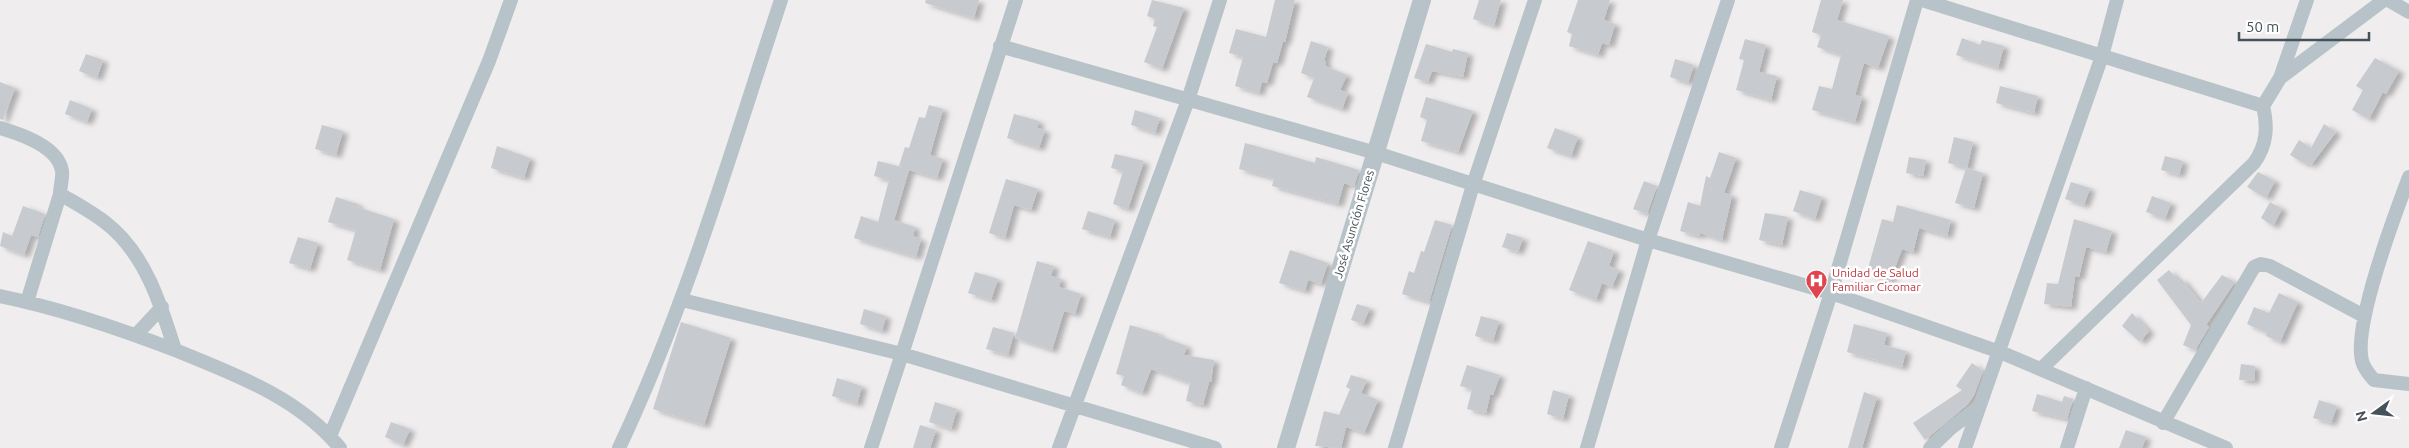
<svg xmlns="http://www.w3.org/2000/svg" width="2409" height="448" font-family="Ubuntu,sans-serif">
<defs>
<filter id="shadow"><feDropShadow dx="5.5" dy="3" stdDeviation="2.5" flood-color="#0004"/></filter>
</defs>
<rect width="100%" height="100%" fill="#efeded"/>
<path fill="#c7cacf" filter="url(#shadow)" d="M 926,0 L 979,0 L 974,18 L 925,3 Z
M 1152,0 L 1184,8 L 1162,69 L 1144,62 L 1157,27 L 1153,26 L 1155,19 L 1147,16 Z
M 1275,0 L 1295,0 L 1285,42 L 1283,41 L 1277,63 L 1273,62 L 1267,83 L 1262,82 L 1259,93 L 1235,86 L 1243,57 L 1229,53 L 1236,29 L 1266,37 Z
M 1479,0 L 1501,0 L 1494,26 L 1473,19 Z
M 1578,0 L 1610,0 L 1604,20 L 1615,24 L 1609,45 L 1602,43 L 1598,55 L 1569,46 L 1572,34 L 1567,32 Z
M 1821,0 L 1843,0 L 1837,20 L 1889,36 L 1878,68 L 1864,63 L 1855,95 L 1862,97 L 1855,122 L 1812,110 L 1819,86 L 1832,89 L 1841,55 L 1817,47 L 1821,35 L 1812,32 Z
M 1962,38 L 1980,45 L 1982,40 L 2004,46 L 1998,68 L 1956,55 Z
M 1745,39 L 1766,45 L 1759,72 L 1777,76 L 1771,100 L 1736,90 L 1744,60 L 1739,59 Z
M 1311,41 L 1328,47 L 1324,61 L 1326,62 L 1325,66 L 1347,75 L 1340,90 L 1348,93 L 1342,109 L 1307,97 L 1314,78 L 1301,73 Z
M 1426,44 L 1452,52 L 1453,49 L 1468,53 L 1463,77 L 1432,71 L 1428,82 L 1414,78 Z
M 86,54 L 103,60 L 97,78 L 79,71 Z
M 2375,58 L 2399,71 L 2386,94 L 2383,92 L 2369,119 L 2352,110 L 2363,90 L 2356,86 Z
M 1675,59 L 1694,65 L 1688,83 L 1670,77 Z
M 0,82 L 15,88 L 3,120 L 0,119 Z
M 2000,86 L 2038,96 L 2034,113 L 1996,103 Z
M 1426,97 L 1473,111 L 1458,152 L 1421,141 L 1427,120 L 1420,117 Z
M 70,100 L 92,109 L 87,122 L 65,114 Z
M 929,105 L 943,109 L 930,155 L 943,159 L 937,178 L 909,170 L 894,220 L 915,227 L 913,236 L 921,239 L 916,257 L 854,238 L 861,216 L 878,222 L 889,180 L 874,176 L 878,161 L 905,168 L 899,166 L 905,147 L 909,148 L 919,117 L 925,118 Z
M 1135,110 L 1160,118 L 1155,133 L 1131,125 Z
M 1014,114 L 1039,121 L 1037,128 L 1045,130 L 1039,148 L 1007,138 Z
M 2324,124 L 2336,132 L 2311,165 L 2306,162 L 2305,164 L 2290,155 L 2299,140 L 2311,148 Z
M 322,125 L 343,131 L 336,155 L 315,149 Z
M 1555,128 L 1578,137 L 1571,156 L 1547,148 Z
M 1954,137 L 1973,142 L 1967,168 L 1948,163 Z
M 1245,143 L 1315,163 L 1316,157 L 1359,170 L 1354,186 L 1344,183 L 1338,204 L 1272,186 L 1274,178 L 1239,169 Z
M 497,146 L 530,158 L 524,178 L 491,168 Z
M 1719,152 L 1736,158 L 1724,193 L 1732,195 L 1722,240 L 1700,233 L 1699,236 L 1680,231 L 1688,202 L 1700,206 L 1706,176 L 1710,178 Z
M 1115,154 L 1144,161 L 1128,209 L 1113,204 L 1123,171 L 1111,168 Z
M 2165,156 L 2183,161 L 2179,175 L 2161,170 Z
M 1909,157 L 1926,160 L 1923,176 L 1906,173 Z
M 1966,168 L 1983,173 L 1974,208 L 1955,203 Z
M 2258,172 L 2275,181 L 2266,198 L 2247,187 Z
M 1006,179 L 1038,189 L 1031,210 L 1014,205 L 1005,238 L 989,233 Z
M 1644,181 L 1657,186 L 1647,214 L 1633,209 Z
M 2071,182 L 2090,188 L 2084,205 L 2065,199 Z
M 1800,190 L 1822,197 L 1815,219 L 1793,211 Z
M 2152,196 L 2171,203 L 2165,219 L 2146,212 Z
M 336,197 L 358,204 L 357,207 L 394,219 L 380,270 L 347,260 L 356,230 L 328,222 Z
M 2270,202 L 2282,209 L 2273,226 L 2261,218 Z
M 1897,205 L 1951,220 L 1947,236 L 1919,228 L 1913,252 L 1902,249 L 1890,281 L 1867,272 L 1882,219 L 1893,222 Z
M 23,206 L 45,214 L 38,237 L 31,235 L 24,255 L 0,246 L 3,232 L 12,236 Z
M 1088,211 L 1115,220 L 1110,237 L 1082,229 Z
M 1765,213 L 1788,217 L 1782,245 L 1759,240 Z
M 2074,219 L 2112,231 L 2106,252 L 2086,247 L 2079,277 L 2075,276 L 2071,307 L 2044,304 L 2047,283 L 2058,284 Z
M 1435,220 L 1452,225 L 1429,302 L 1402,294 L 1409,271 L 1414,273 L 1421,251 L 1424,252 Z
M 1507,233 L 1523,238 L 1518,252 L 1502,247 Z
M 298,237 L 318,243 L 310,269 L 289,263 Z
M 1588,241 L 1614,251 L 1609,266 L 1619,270 L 1612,287 L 1602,283 L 1596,300 L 1569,290 Z
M 1290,250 L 1328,263 L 1321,284 L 1308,280 L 1305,291 L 1279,283 Z
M 1037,261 L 1054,266 L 1051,276 L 1061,279 L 1059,287 L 1081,294 L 1075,314 L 1064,311 L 1052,350 L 1015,338 Z
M 2169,270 L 2179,281 L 2181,278 L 2201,303 L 2222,275 L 2235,282 L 2206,325 L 2209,327 L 2195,350 L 2183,345 L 2191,325 L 2157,280 Z
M 975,272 L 998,279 L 991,300 L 968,293 Z
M 2279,293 L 2298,302 L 2280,342 L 2266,336 L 2267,333 L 2247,324 L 2254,307 L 2269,313 Z
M 1357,304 L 1370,308 L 1363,324 L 1351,320 Z
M 864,309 L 886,316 L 882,331 L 860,324 Z
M 2132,313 L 2149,331 L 2140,342 L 2122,326 Z
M 1481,316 L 1499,321 L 1493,341 L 1475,336 Z
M 681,322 L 731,338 L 704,425 L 653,409 Z
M 1854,324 L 1887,333 L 1884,345 L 1906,351 L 1902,367 L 1847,352 Z
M 1130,325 L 1160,334 L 1159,336 L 1187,346 L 1184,355 L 1214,360 L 1211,382 L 1209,382 L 1203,405 L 1186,401 L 1190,383 L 1151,369 L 1142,393 L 1121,385 L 1124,376 L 1116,374 Z
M 993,327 L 1014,333 L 1008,355 L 986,349 Z
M 1972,363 L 1983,371 L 1974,395 L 1968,404 L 1925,440 L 1913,423 L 1962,390 L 1956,386 Z
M 2241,364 L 2255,366 L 2254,381 L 2239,380 Z
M 1467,365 L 1500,375 L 1493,395 L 1490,395 L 1486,413 L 1467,409 L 1472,389 L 1460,386 Z
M 1351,375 L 1367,380 L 1361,393 L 1378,400 L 1364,433 L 1346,427 L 1341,448 L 1315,446 L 1324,411 L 1339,415 L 1350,389 L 1346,387 Z
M 837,378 L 862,386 L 857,404 L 832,396 Z
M 1553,390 L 1569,395 L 1563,419 L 1547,414 Z
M 1864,392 L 1877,397 L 1862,448 L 1848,448 Z
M 2037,394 L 2062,402 L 2064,396 L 2073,399 L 2067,419 L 2032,411 Z
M 2319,400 L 2337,406 L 2331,423 L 2313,418 Z
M 935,402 L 957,409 L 951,429 L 929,422 Z
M 391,422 L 410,429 L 403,445 L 385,437 Z
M 920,425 L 936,430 L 930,448 L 913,448 Z
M 2126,430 L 2146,437 L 2142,448 L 2119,448 Z"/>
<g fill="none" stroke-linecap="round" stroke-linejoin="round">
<path stroke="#b8c3c9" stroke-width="14" d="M 1016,0 L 902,354 L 1215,448
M 1922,0 L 2263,106
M 2388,0 L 2409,12
M 1000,46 L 1376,153 L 1648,240 L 1831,293 L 2000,352 L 2226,448
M 2280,78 L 2307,0
M 0,128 C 20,134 58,146 62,171 C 63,178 60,187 60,194 C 75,203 92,212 106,223 C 145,253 161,305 175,350
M 2409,177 C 2395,214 2353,325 2362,361 C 2364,369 2369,374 2374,380 L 2409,384
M 0,296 C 59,308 118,328 175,350 C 234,374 298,397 340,448
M 682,300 L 902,354 L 871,448
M 27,302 L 60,194
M 136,335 L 162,307
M 2041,369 L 2254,163 C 2267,145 2268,127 2263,106 L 2280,78 L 2384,0
M 2163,423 L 2254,267 L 2261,264 L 2270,266 L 2364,316
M 330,436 L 489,61 L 511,0
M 619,448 C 687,304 731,151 781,0
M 1059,448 L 1188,100 L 1220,0
M 1395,448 L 1473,185 L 1535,0
M 1587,448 L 1648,240 L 1728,0
M 1781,448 L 1831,293 L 1917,0
M 1930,448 L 1951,428 L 1979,407
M 1965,448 L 2102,56 L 2117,0
M 2067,448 L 2086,388"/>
<path stroke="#b8c3c9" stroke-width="18" d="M 1286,448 L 1422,0"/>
</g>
<defs>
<symbol id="hospital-pin" viewBox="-11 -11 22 30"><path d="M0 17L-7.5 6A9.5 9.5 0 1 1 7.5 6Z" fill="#e0444e" stroke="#fff"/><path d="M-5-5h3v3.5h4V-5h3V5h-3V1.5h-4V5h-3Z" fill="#fff"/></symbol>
</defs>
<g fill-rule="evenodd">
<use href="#hospital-pin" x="1804" y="268" width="25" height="34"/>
</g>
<g text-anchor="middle" stroke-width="5" stroke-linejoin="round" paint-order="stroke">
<g font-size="12" fill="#465259" stroke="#fff">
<text transform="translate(1354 224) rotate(-73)" y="4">José Asunción Flores</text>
</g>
<g font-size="12" fill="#be3a42" stroke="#fff" text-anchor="start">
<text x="1832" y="277">Unidad de Salud<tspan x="1832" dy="14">Familiar Cicomar</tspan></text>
</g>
</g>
<g transform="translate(2374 413) rotate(255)" stroke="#ffffff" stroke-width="4" paint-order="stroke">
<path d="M0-4L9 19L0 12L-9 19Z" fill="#465259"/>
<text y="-8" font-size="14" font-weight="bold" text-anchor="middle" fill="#465259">N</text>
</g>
<path d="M2239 32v8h130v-8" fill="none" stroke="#465259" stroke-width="2.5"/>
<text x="2246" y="32" font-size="15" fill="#465259" stroke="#ffffff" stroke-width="4" paint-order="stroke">50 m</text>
</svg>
